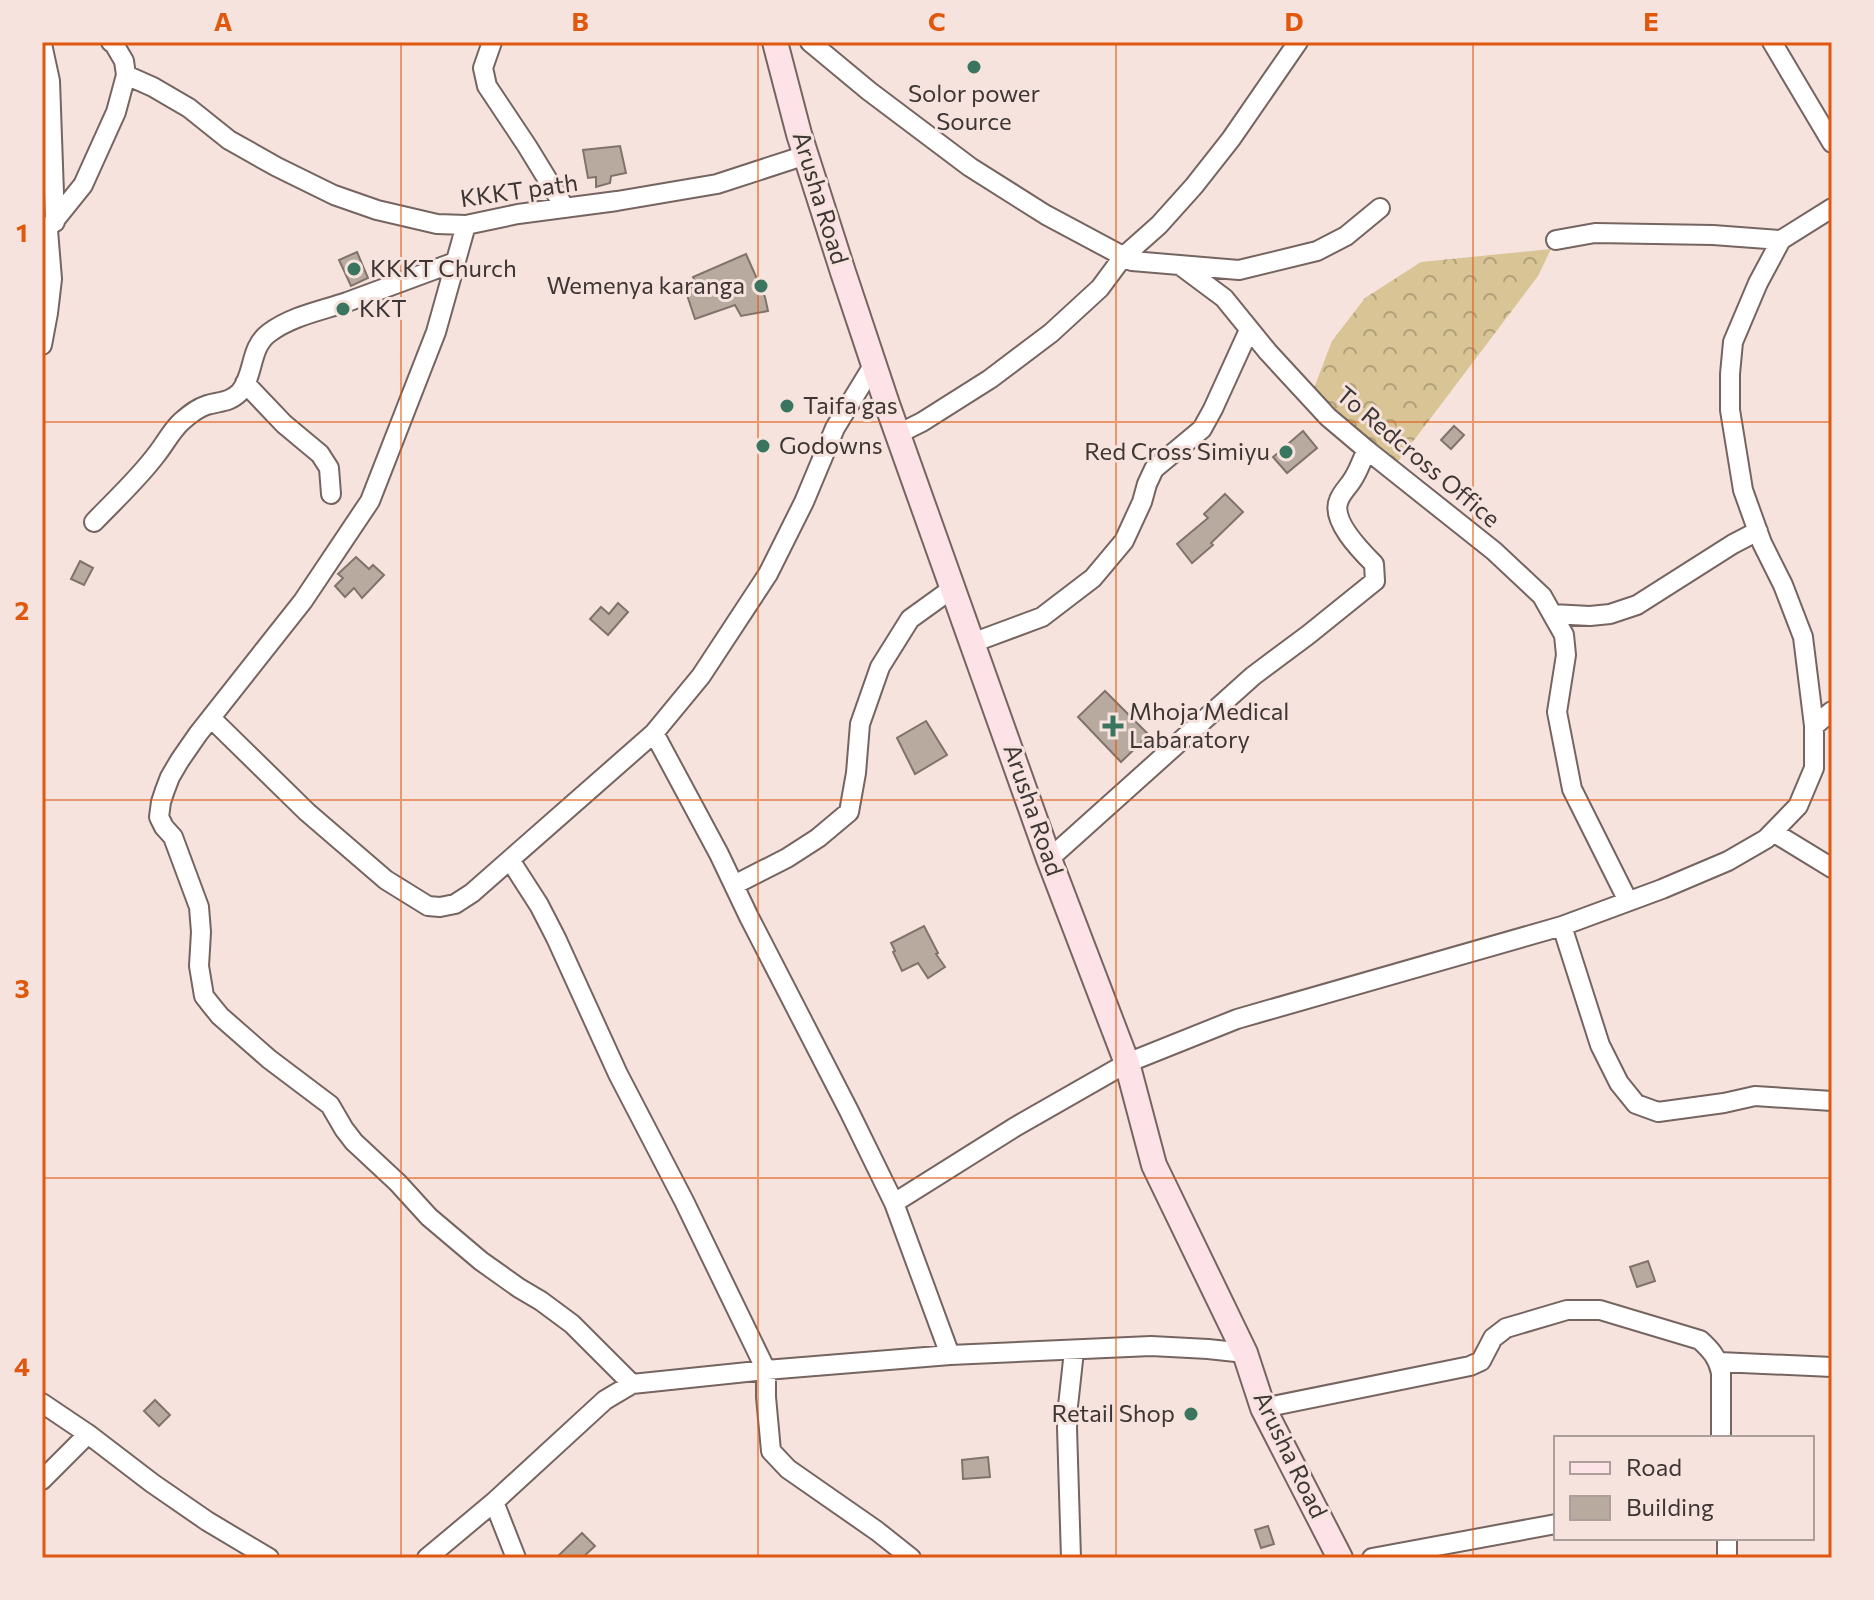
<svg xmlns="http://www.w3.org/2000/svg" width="1874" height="1600" font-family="Commissioner,sans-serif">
<defs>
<pattern id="forest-crowns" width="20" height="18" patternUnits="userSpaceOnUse" patternTransform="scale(2)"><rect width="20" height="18" fill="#d8c494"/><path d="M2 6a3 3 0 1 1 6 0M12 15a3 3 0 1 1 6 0" fill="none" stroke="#b1a07a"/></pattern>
</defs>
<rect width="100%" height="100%" fill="#f6e3de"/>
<path fill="url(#forest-crowns)" d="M 1551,249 L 1538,276 L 1393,468 L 1314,388 L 1332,341 L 1365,298 L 1421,262 Z"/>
<path fill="#b8aa9f" stroke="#807369" stroke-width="2" d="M 620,146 L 626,173 L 611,176 L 610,183 L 596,187 L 596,177 L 588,178 L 583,150 Z
M 357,252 L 368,278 L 351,286 L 339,260 Z
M 746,254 L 765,297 L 768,311 L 741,316 L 735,305 L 695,319 L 685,289 L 697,285 L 693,277 Z
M 1454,426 L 1464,435 L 1451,449 L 1441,440 Z
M 1303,431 L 1317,448 L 1287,473 L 1273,457 Z
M 1225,494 L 1243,512 L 1211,543 L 1213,545 L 1192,563 L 1177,544 L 1208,518 L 1204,514 Z
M 356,557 L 369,569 L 373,565 L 384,575 L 362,598 L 354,588 L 345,597 L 335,586 L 343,578 L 338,574 Z
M 80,561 L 93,568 L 84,585 L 71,579 Z
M 618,603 L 628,612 L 608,635 L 590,619 L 601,607 L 609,614 Z
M 1105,691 L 1149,735 L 1121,762 L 1078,717 Z
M 926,721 L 947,755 L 915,774 L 897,738 Z
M 924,926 L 938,953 L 936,954 L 945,967 L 928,978 L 918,963 L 902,971 L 893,952 L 895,951 L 891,943 Z
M 1648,1261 L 1655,1281 L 1637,1287 L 1630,1267 Z
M 155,1400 L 170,1415 L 159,1426 L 144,1411 Z
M 988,1457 L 990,1477 L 963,1479 L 962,1460 Z
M 1268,1526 L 1274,1544 L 1261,1548 L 1255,1530 Z
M 582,1533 L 595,1546 L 582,1558 L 556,1558 Z"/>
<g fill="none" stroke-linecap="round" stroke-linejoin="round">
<defs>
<path id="street" d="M 492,42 L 483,68 L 487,86 L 527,146 L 565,208
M 810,42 L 869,91 L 970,167 L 1046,215 L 1132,261 L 1239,270 L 1317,251 L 1346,236 L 1380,208
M 1772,42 L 1832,143
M 42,44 L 50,81 L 55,222
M 126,75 L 153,87 L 189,108 L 229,140 L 277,167 L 334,195 L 377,210 L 437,224 L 466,225 L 518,214 L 617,201 L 717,184 L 806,155
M 466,225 L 436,332 L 370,501 L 303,601 L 198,734 L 180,760 L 170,777 L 165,790 L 161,802 L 159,817 L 164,827 L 173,837 L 199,907 L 201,932 L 199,966 L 204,996 L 211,1005 L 220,1016 L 269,1059 L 330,1105 L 344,1129 L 354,1142 L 398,1183 L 429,1217 L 481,1261 L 519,1288 L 541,1301 L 572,1324 L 632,1384
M 42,236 L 83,185 L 116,112 L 126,75 L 124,61 L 114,44 L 111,42
M 1556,240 L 1595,233 L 1713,235 L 1781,240
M 1181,266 L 1224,298 L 1268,352 L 1328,417 L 1367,450 L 1494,551 L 1542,596 L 1564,635 L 1566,655 L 1557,712 L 1572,789 L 1628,901
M 42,345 L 48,313 L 52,279 L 48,230
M 245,383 L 284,424 L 320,454 L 329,468 L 331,494
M 898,434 L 922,422 L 990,379 L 1051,333 L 1100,288 L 1123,257 L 1159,225 L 1194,186 L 1231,139 L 1298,42
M 94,522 C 115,500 138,479 156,455 C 165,444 171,431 182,421 C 189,415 197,408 207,405 C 220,401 229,403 240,392 C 255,374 249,348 269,333 C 292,316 320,311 347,302 C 383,289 419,275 455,262
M 1552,614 L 1590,616 L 1610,614 L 1637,605 L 1733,544 L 1758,531
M 972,643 L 1042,617 L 1093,578 L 1124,541 L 1142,502 L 1147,484 L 1154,469 L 1202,429 L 1213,409 L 1249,330
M 211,718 L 307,812 L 386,880 L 428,906 L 440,907 L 455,904 L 472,893 L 654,733 L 701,676 L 768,574 L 804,502 L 835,428 L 874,364
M 1814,726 L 1832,711
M 654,733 L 719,854 L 749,917 L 849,1111 L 894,1203 L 950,1355
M 1773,832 L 1832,868
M 1049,859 L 1253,676 L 1308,635 L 1375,581 L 1374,564 C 1361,551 1330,520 1339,500 C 1342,492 1349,486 1353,479 C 1359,470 1362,459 1367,450
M 510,860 L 539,905 L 556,938 L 618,1074 L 684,1201 L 766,1370 L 766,1397 L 771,1451 L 788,1469 L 877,1531 L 911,1558
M 734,885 L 787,858 L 818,838 L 849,812 L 856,773 L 860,724 L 880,667 L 910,619 L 953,588
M 1562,926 L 1600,1045 L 1619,1083 L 1636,1104 L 1658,1112 L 1724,1103 L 1755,1096 L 1832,1101
M 894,1203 L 1015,1127 L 1127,1063 L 1237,1019 L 1562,926 L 1662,889 L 1728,861 L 1766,839 L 1798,806 L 1814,768 L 1814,726 L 1803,637 L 1783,585 L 1762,543 L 1743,490 L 1730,410 L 1730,374 L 1733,342 L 1758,283 L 1781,240 L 1832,208
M 1719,1362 L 1832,1367
M 42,1403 L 88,1434 L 152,1483 L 207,1521 L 269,1558
M 1263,1408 L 1470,1366 L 1481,1361 L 1493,1338 L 1506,1328 L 1567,1310 L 1600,1310 L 1700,1340 C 1711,1350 1718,1358 1721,1373 L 1721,1438
M 42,1480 L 88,1434
M 494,1502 L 516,1558
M 1727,1538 L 1727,1558
M 427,1558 L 494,1502 L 605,1400 L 632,1384 L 766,1370 L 950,1355 L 1151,1346 L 1208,1349 L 1245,1353
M 1071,1558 L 1067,1428 L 1068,1406 L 1074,1351
M 1372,1558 L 1556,1524"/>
<path id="secondary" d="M 775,42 L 799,134 L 843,272 L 887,404 L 1049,859 L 1127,1063 L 1154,1165 L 1245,1353 L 1263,1408 L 1340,1558"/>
</defs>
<use href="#street" stroke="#756460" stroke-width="22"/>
<use href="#secondary" stroke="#756460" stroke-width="28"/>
<use href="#street" stroke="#fff" stroke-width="18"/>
<use href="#secondary" stroke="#fde3e8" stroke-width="24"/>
</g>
<path fill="none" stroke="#e0570e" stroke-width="2" stroke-opacity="0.55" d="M 401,42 L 401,1558M 758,42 L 758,1558M 1116,42 L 1116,1558M 1473,42 L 1473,1558M 42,422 L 1832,422M 42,800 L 1832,800M 42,1178 L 1832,1178"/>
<g fill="#39755f" stroke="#f6e3de" stroke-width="3">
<circle cx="974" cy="67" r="8"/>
<circle cx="354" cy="269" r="8"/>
<circle cx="761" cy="286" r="8"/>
<circle cx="343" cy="309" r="8"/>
<circle cx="787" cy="406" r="8"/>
<circle cx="763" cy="446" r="8"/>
<circle cx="1286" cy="452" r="8"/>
<path d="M1109 714h8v8h8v8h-8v8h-8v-8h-8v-8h8z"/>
<circle cx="1191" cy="1414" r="8"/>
</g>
<g text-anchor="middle" stroke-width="6" stroke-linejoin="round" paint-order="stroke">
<g font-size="24" fill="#3e3635" stroke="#f6e3de" text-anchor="start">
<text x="974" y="102" text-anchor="middle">Solor power<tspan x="974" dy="28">Source</tspan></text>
<text x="370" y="277">KKKT Church</text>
<text x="745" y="294" text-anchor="end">Wemenya karanga</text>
<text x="359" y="317">KKT</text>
<text x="803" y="414">Taifa gas</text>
<text x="779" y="454">Godowns</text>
<text x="1270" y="460" text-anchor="end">Red Cross Simiyu</text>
<text x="1129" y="720">Mhoja Medical<tspan x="1129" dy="28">Labaratory</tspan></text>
<text x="1175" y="1422" text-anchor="end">Retail Shop</text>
</g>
<g font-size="24" fill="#3e3635" stroke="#f6e3de">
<text transform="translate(519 191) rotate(-8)" y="8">KKKT path</text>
<text transform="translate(820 198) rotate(73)" y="8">Arusha Road</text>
<text transform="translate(1418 457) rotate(40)" y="8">To Redcross Office</text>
<text transform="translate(1033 810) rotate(71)" y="8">Arusha Road</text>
<text transform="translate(1290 1455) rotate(64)" y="8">Arusha Road</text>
</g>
</g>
<rect width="1874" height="1600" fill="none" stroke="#f6e3de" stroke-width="88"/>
<rect x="1554" y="1436" width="260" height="104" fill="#f6e3de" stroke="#ac9e9a" stroke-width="2"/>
<rect x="1570" y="1462" width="40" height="12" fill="#fde3e8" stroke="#ac9e9a" stroke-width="2"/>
<text x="1626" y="1476" font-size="24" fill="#3e3635">Road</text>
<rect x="1570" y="1496" width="40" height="24" fill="#b8aa9f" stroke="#ac9e9a" stroke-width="2"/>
<text x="1626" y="1516" font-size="24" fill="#3e3635">Building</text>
<rect x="44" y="44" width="1786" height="1512" fill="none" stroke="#e0570e" stroke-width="3"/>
<g font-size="26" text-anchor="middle" font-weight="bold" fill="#e0570e">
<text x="223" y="31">A</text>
<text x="580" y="31">B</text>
<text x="937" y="31">C</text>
<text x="1294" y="31">D</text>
<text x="1651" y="31">E</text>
<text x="22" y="242">1</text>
<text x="22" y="620">2</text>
<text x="22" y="998">3</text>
<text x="22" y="1376">4</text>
</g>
</svg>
